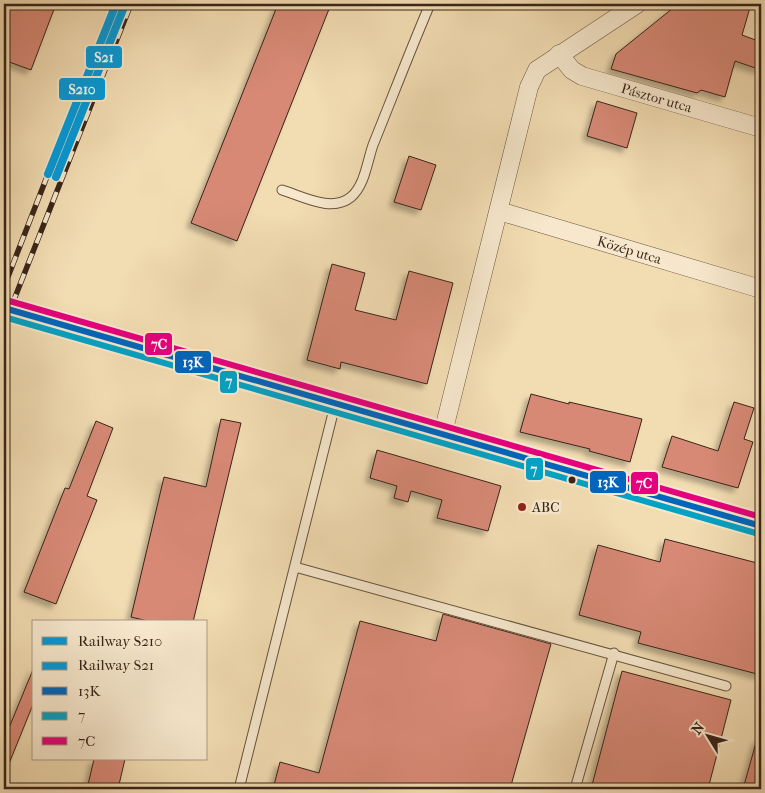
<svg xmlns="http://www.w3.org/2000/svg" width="765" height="793" font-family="'IM FELL French Canon',serif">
<defs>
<filter id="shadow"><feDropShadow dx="-4.5" dy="4.5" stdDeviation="2.5" flood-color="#0004"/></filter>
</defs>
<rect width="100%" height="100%" fill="#f2dcb2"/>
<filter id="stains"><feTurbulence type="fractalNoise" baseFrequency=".004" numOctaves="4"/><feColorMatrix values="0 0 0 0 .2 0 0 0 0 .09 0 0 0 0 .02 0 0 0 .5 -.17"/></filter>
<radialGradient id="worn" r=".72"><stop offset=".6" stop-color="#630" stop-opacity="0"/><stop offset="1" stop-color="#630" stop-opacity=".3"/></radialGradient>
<path fill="#d78976" stroke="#382519" filter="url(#shadow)" d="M 4,4 L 56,4 L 31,70 L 4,60 Z
M 278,4 L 331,4 L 237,241 L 191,223 Z
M 678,4 L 751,4 L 742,35 L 761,42 L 761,70 L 735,61 L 725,97 L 701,90 L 697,93 L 611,69 L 616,54 Z
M 597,101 L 637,113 L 627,148 L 587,136 Z
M 409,156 L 436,165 L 421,210 L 394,202 Z
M 332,264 L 365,273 L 355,310 L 396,320 L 409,271 L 453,283 L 427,384 L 341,362 L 340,369 L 307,360 Z
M 531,394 L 569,404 L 569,402 L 642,419 L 630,462 L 589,451 L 590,449 L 520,432 Z
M 734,402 L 754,408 L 744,439 L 753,442 L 738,488 L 662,467 L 672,436 L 718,451 Z
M 221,419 L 241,423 L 193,622 L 152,622 L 131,617 L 164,477 L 206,487 Z
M 96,421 L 113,428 L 87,496 L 97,500 L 56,604 L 24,592 L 65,488 L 69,489 Z
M 377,450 L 501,486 L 488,531 L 437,518 L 442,500 L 411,491 L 408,502 L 394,498 L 397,486 L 370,478 Z
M 665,539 L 761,564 L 761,675 L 638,643 L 641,632 L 579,615 L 598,545 L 660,562 Z
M 443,614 L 551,644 L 510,789 L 456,789 L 438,784 L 438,789 L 273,789 L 280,762 L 319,773 L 360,621 L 436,641 Z
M 34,667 L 34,702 L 4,776 L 4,740 Z
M 622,671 L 731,700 L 708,789 L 591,789 Z
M 757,739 L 761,739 L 761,789 L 743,789 Z
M 94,759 L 125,759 L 118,789 L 87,789 Z"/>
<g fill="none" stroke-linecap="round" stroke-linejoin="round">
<defs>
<path id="service" d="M 282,190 C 302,196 332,213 351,197 C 365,185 367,162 373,145 C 392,98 410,51 430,4
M 295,567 L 726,686
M 239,789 L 335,405
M 575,789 L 614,653"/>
<g id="minor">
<path id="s1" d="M 559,54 L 572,70 L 582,76 L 761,128"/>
<path id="s2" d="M 499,211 L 761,289"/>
<path d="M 443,433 L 529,87 L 537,70 L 637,4"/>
</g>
<path id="tertiary" d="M 4,308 L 761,526"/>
</defs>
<use href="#service" stroke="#66533f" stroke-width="11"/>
<use href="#minor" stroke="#66533f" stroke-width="19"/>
<use href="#tertiary" stroke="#66533f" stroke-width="24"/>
<use href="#service" stroke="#f7e8cd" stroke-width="9"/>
<use href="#minor" stroke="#f7e8cd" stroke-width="18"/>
<use href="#tertiary" stroke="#f7e8cd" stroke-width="22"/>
<defs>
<path id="rail" d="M 4,287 L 48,174
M 4,325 L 131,4"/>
</defs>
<use href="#rail" stroke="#382519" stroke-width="5.5"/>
<use href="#rail" stroke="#f7e8cd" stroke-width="4" stroke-dasharray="11" stroke-linecap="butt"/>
<defs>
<path id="bus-1" d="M 4,308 L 761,526"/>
<path id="bus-2" d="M 4,317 L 759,534"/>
<path id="bus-3" d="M 6,300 L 761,517"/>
</defs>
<use href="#bus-1" stroke="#f7e8cd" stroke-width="10"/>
<use href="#bus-2" stroke="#f7e8cd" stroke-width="10"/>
<use href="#bus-3" stroke="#f7e8cd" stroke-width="10"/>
<use href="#bus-1" stroke="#0065bd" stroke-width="6"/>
<use href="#bus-2" stroke="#03a2c5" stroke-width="6"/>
<use href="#bus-3" stroke="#e5007d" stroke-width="6"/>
<defs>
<path id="rail-1" d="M 48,174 L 116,4"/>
<path id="rail-2" d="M 56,177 L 124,7"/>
</defs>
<use href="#rail-1" stroke="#f7e8cd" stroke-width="11"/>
<use href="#rail-2" stroke="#f7e8cd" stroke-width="11"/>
<use href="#rail-1" stroke="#039ad9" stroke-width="8"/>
<use href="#rail-2" stroke="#039ad9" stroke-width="8"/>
</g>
<circle fill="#382519" stroke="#f7e8cd" stroke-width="2" cx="572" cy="480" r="4.5"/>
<circle fill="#8f2418" stroke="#f7e8cd" stroke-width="2" cx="522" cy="507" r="5"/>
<g text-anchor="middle" stroke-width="5" stroke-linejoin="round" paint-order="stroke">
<g font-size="14" fill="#382519" stroke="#f7e8cd">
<text dy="5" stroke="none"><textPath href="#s1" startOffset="110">Pásztor utca</textPath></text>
<text dy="5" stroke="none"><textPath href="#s2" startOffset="136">Közép utca</textPath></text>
</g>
<g font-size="14" fill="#382519" stroke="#f7e8cd" text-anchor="start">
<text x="532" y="512">ABC</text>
</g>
</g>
<g stroke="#f7e8cd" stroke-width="2">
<rect x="85" y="45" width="38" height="24" rx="5" fill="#039ad9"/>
<rect x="58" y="77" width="48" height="24" rx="5" fill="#039ad9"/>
<rect x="144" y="332" width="29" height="24" rx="5" fill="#e5007d"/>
<rect x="174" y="350" width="38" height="24" rx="5" fill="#0065bd"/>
<rect x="219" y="370" width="19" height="24" rx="5" fill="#03a2c5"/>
<rect x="525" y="457" width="19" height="24" rx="5" fill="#03a2c5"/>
<rect x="589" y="470" width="38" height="24" rx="5" fill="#0065bd"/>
<rect x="630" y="471" width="29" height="24" rx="5" fill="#e5007d"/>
</g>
<g font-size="14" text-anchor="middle" font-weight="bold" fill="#fff">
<text x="104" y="62">S21</text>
<text x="82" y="94">S210</text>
<text x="159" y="349">7C</text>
<text x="193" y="367">13K</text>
<text x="229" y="386">7</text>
<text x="534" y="474">7</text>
<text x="608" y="487">13K</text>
<text x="644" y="488">7C</text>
</g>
<rect width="765" height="793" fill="none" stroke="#f2dcb2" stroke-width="20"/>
<rect x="5" y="5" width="755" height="783" fill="none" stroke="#382519" stroke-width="2.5"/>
<rect x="10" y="10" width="745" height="773" fill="none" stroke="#382519"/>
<rect x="32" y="620" width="175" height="140" fill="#f7e8cd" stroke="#ab9a85"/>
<rect x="42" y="637" width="25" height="8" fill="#039ad9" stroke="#ab9a85"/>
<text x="78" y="646" font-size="15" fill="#382519">Railway S210</text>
<rect x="42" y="662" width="25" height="8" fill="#039ad9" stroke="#ab9a85"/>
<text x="78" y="670" font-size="15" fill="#382519">Railway S21</text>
<rect x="42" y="687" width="25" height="8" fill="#0065bd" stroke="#ab9a85"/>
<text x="78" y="696" font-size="15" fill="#382519">13K</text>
<rect x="42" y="712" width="25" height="8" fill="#03a2c5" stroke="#ab9a85"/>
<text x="78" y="720" font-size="15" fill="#382519">7</text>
<rect x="42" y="737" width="25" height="8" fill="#e5007d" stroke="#ab9a85"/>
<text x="78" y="746" font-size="15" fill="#382519">7C</text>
<g transform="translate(708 736) rotate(307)" stroke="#f7e8cd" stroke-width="4" paint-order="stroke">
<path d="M0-4L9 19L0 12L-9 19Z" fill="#382519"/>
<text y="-8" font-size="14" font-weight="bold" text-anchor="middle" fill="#382519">N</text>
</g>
<rect width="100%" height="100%" filter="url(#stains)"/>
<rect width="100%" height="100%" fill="url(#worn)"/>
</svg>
